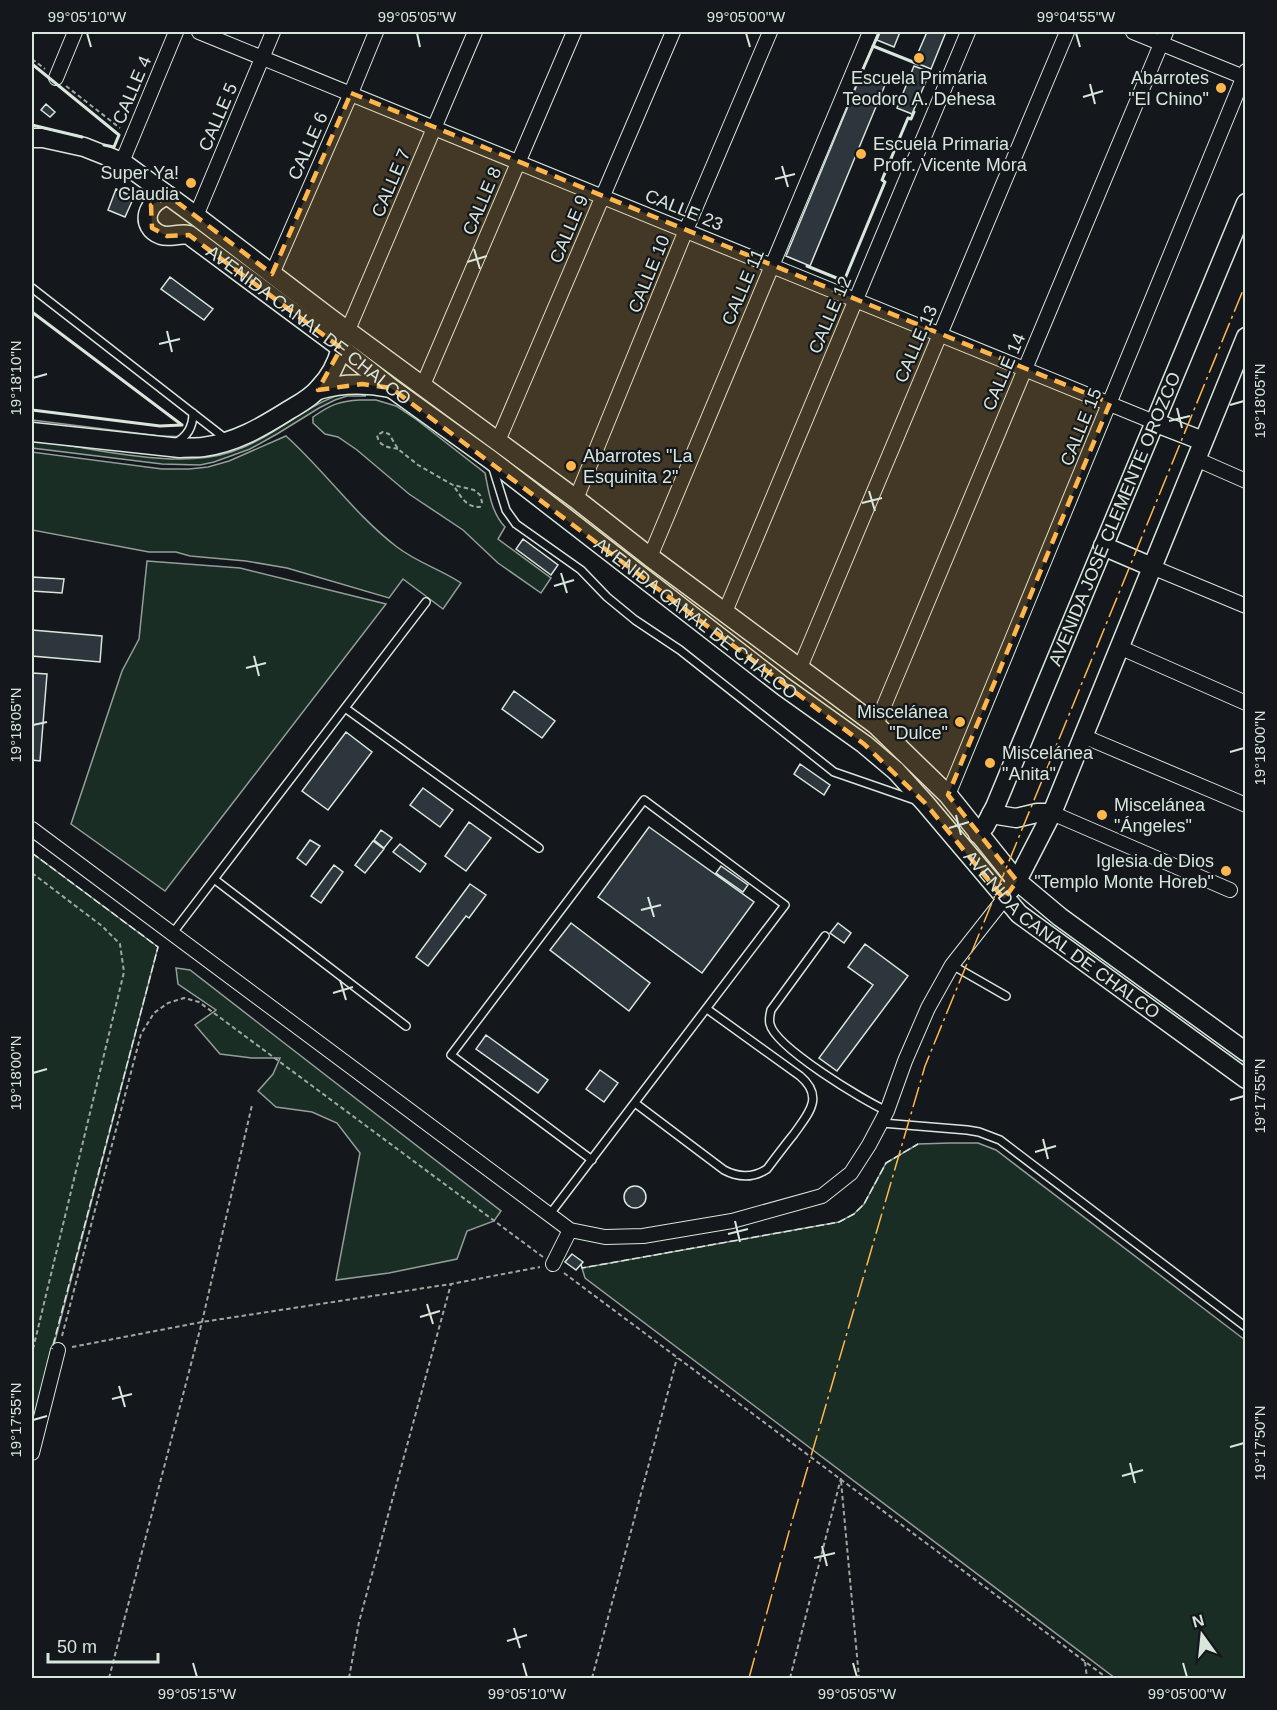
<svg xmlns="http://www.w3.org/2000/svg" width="1277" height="1710" font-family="Helvetica,sans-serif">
<rect width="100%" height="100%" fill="#14181c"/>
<path fill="#1a2d24" stroke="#939e99" stroke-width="1.5" d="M 344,393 L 359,393 L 366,396 L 347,396 L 335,400 L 319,408 L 277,434 L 250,449 L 214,462 L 200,465 L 162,464 L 32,448 L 32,441 C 92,446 173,471 231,452 C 272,439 303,406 344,393 Z
M 360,400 L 376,400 L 396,406 L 417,420 L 485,473 C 489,492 491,512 505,527 L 498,539 L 551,578 L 541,593 L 498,563 L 463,530 L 409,494 L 357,450 L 338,437 L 325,434 L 313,423 L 313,417 C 330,405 339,401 360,400 Z
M 32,420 L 160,436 L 189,437 L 184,444 L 32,426 Z
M 286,436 C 325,471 355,515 397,547 C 418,563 440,569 461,583 L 443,609 L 403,579 L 389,598 L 287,568 L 246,561 L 190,556 L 176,552 L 149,552 L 32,530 L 32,452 L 162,469 L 189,469 L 208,467 L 229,461 Z
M 147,561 L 240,568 L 386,604 L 165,891 L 71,824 L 122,671 L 139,639 Z
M 32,853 L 158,947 L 32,1429 Z
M 176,968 L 190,970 L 501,1211 L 494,1221 L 467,1231 L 457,1259 L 389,1273 L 336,1280 L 360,1153 L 337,1123 L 312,1112 L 276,1107 L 258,1091 L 273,1074 L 280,1058 L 252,1058 L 220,1054 L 195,1025 L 216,1010 L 178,984 Z
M 950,1143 L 978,1143 L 996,1150 L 1245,1340 L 1245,1678 L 1115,1678 L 585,1278 L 582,1268 L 839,1222 L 854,1214 L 864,1204 L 886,1163 L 918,1144 Z"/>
<path fill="#2c363c" stroke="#d8e6dc" stroke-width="1.5" d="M 880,32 L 900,32 L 894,47 L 877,40 Z
M 927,32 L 946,32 L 931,69 L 914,62 Z
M 914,66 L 930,72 L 912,114 L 897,108 Z
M 861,75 L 885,85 L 810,266 L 786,256 Z
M 46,104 L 55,112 L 50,117 L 41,110 Z
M 116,189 L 134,197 L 125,217 L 108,210 Z
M 170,277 L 213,309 L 204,320 L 161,289 Z
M 523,539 L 558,565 L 551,575 L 516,549 Z
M 32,577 L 64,579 L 62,593 L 32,591 Z
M 32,630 L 102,636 L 100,662 L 32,656 Z
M 32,673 L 47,674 L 40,761 L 32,760 Z
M 514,691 L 555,721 L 542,738 L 502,709 Z
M 346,732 L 372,752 L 328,810 L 302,791 Z
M 800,764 L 830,785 L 824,795 L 794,774 Z
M 423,788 L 453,810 L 440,827 L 410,805 Z
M 469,822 L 491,838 L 466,871 L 445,856 Z
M 649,827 L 754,902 L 702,973 L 598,897 Z
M 381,830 L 392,838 L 384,848 L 374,840 Z
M 310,840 L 320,846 L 306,865 L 297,858 Z
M 373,841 L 384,849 L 365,873 L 355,865 Z
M 400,844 L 426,864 L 420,872 L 393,852 Z
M 334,865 L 343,872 L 321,903 L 311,896 Z
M 721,866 L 748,885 L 743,892 L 716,873 Z
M 470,884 L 486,895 L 469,918 L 466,916 L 428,966 L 416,957 Z
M 571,923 L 650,983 L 629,1011 L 550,950 Z
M 838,923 L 851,933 L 844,943 L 830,933 Z
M 865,944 L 908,976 L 837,1071 L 819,1058 L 873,985 L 848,967 Z
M 486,1035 L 548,1080 L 538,1093 L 476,1049 Z
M 600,1070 L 618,1083 L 604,1102 L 586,1089 Z
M624 1197a11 11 0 1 1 22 0a11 11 0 1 1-22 0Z
M 572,1254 L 583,1262 L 576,1270 L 565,1262 Z"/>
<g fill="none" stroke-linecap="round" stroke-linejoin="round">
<defs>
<path id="lane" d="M 32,288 L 226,439
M 175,443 C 187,437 193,427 193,413
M 492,465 L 506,510 L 516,524 L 581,570 L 607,597 L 635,620 L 680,650 L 834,772 L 915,800
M 345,708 L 539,848
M 214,879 L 406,1026
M 172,934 L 426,602
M 825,936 L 771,1010 C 770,1014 769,1020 770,1024 C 775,1047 864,1101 887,1111
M 952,965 L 1006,996
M 635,1103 L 724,1170 C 739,1178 753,1178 767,1169 C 776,1157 785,1145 794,1134 C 808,1114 825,1097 800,1076 L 707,1009
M 882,1123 L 967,1130 L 979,1132 L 1000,1140 L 1246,1327
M 550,1214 L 785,905 L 644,800 L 451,1055 L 592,1160"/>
<path id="street" d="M 199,32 L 1154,422
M 1133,32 L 1246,78
M 56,78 L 75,32
M 122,162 L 176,32
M 196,216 L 273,32
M 272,274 L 351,93 L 376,32
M 345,337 L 475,32
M 423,385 L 574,32
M 498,441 L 673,32
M 1196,459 L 1246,481
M 576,499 L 686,230 L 770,32
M 650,557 L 870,32
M 1152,567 L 1246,606
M 725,612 L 968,32
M 1119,647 L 1246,703
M 799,670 L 1067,32
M 876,725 L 1166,32
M 1083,736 L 1246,805
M 948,795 L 1246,71
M 1052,813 L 1230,890
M 32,829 L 570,1230 L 605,1237 L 643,1236 L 732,1221 L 822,1196 L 851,1173 L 869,1145 L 887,1111 L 905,1061 L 928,1008 L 952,965 L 1004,899
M 553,1264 L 570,1230
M 32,1453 L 58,1350"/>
<g id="secondary">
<path d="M 32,138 L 43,138 L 84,147 L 122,162 L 196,216 L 330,318 L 576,499 L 650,557 L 876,725 L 948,795 L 1017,881 L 1060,917 L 1246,1052"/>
<path id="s1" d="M 169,196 C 146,200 139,227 161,235 C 170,238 179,233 189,235 L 341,348 L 391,388 L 491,460 L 784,687 L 864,744 L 896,771 L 925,803 L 1019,914 L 1246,1079"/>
<path d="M 318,390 C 342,383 366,383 390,388"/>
<path d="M 1154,422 L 1203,441"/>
<path d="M 32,432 L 180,448 C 188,447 196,448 203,447 C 235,443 262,427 289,410 C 299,404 311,398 319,388 C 330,377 337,363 341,348"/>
<path d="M 1103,546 L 1152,567"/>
<path d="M 991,814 L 1016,818 L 1037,813 L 1052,813"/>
<path id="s2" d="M 978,834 L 985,826 L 995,807 L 1246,203"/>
<path d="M 1010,890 L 1017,881 L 1052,813 L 1246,337"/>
</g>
</defs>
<use href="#lane" stroke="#d8e6dc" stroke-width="10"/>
<use href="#street" stroke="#d8e6dc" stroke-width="16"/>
<use href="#secondary" stroke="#d8e6dc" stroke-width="21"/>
<path stroke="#9da8a2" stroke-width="2" stroke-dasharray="4.5 3" stroke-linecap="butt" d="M 32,59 L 45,69
M 66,86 L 120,128
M 398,449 C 388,447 379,447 377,435 L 383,432 L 389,434 L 398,449 L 418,465 L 453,485 L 474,490 L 480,495 L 482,502 L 480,507 C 465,507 461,496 453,485
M 32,873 L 102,926 L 120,944 L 124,972 L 32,1353
M 564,1273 L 1107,1678
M 62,1336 L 141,1034 L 154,1013 L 168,1003 L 184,998 L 199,1002 L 543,1257
M 72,1347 L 202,1322 L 451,1284 L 540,1267
M 841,1481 L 859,1678
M 1085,1662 L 1087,1678
M 109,1678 L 202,1322 L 252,1105
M 349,1678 L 359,1622 L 451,1284
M 592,1678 L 677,1358
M 790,1678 L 841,1478"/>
<use href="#lane" stroke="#14181c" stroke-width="7"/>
<use href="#street" stroke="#14181c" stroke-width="14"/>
<use href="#secondary" stroke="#14181c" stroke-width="18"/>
<path stroke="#d8e6dc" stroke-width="1.5" stroke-dasharray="8 3" stroke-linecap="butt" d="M 32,853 L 158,947 L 52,1349
M 581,1264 L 582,1268 L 839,1222 L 854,1214 L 864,1204 L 886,1163 L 918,1144"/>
<path stroke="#d8e6dc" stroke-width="3" d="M 873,46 L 918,64
M 32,64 L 119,135 L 114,147 L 104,145
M 860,76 L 878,35
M 32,125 L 82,137
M 807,266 L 844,281 L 885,182 L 882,180 L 908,118 L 911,119 L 914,112
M 32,312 L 182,425
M 32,410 L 160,426 L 182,425"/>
<path stroke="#ffb74d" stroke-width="1.5" stroke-dasharray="21 4.5 3 4.5" stroke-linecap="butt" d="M 749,1678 L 790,1528 L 925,1066 L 1246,283"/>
</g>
<path fill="#ffb74d" fill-opacity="0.2" stroke="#ffb74d" stroke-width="4.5" stroke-dasharray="12 8" stroke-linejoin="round" d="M 351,93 L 1110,403 L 948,795 L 1017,881 L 1004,899 L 925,803 L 864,744 L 391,388 L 362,384 L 318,390 L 341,348 L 189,235 L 167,236 L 152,228 L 151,205 L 169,196 L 272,274 Z"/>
<path fill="none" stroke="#d8e6dc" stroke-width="2" d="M 87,33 L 91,47M 417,33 L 420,47M 746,33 L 750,47M 1076,33 L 1080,47M 1090,84 L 1095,104M 1083,97 L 1103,91M 782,166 L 788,187M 775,179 L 795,174M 474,249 L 480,269M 467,262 L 487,256M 167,331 L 172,352M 159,344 L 180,339M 33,378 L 47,374M 1230,405 L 1244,401M 1177,408 L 1182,428M 1169,421 L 1190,416M 869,491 L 875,511M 862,503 L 882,498M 561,573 L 567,593M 554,586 L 574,580M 254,656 L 259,676M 246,668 L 266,663M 33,725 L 47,722M 1230,752 L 1244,748M 956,815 L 961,835M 949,828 L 969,822M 648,897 L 654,917M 641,910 L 661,905M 340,980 L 346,1000M 333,993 L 353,987M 33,1073 L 47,1069M 1230,1100 L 1244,1096M 1043,1139 L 1048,1159M 1035,1152 L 1056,1146M 735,1221 L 740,1242M 728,1234 L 748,1229M 427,1304 L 433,1324M 420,1317 L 440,1311M 119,1386 L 125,1407M 112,1399 L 132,1394M 33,1420 L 47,1416M 1230,1447 L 1244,1443M 1130,1463 L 1135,1483M 1122,1476 L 1143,1470M 822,1546 L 827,1566M 814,1558 L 835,1553M 514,1628 L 520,1648M 507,1641 L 527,1635M 193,1663 L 197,1677M 523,1663 L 527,1677M 853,1663 L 857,1677M 1183,1663 L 1187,1677"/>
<g fill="#ffb74d" stroke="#14181c" stroke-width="2">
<circle cx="919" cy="58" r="6"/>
<circle cx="1221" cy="88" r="6"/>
<circle cx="861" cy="154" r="6"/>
<circle cx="191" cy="183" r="6"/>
<circle cx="571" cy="466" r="6"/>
<circle cx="960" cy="722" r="6"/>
<circle cx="990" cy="763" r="6"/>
<circle cx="1102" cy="815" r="6"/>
<circle cx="1226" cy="871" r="6"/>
</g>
<g text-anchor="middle" stroke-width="4.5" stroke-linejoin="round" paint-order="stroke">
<g font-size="18" fill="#d8e6dc" stroke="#14181c" text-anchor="end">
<text x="919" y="84" text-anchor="middle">Escuela Primaria<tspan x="919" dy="21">Teodoro A. Dehesa</tspan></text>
<text x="1209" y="84">Abarrotes<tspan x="1209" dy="21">"El Chino"</tspan></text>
<text x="873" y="150" text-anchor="start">Escuela Primaria<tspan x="873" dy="21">Profr. Vicente Mora</tspan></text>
<text x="179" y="179">Super Ya!<tspan x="179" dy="21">Claudia</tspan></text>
<text x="583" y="462" text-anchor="start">Abarrotes "La<tspan x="583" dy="21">Esquinita 2"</tspan></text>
<text x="948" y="718">Miscelánea<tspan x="948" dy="21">"Dulce"</tspan></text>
<text x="1002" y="759" text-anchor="start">Miscelánea<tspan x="1002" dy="21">"Anita"</tspan></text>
<text x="1114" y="811" text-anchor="start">Miscelánea<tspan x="1114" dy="21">"Ángeles"</tspan></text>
<text x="1214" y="867">Iglesia de Dios<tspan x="1214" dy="21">"Templo Monte Horeb"</tspan></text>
</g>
<g font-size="18" fill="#d8e6dc" stroke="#14181c">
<text transform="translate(132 90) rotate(-67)" y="6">CALLE 4</text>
<text transform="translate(218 117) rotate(-67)" y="6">CALLE 5</text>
<text transform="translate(308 146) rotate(-66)" y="6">CALLE 6</text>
<text transform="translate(391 183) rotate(-67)" y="6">CALLE 7</text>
<text transform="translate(482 201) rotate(-67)" y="6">CALLE 8</text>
<text transform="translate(684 210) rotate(22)" y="6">CALLE 23</text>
<text transform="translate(569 229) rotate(-67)" y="6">CALLE 9</text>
<text transform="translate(649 274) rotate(-68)" y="6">CALLE 10</text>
<text transform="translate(743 287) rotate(-67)" y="6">CALLE 11</text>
<text transform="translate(830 315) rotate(-67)" y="6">CALLE 12</text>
<text dy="6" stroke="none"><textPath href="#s1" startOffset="234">AVENIDA CANAL DE CHALCO</textPath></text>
<text transform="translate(916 344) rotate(-67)" y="6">CALLE 13</text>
<text transform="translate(1004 372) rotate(-67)" y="6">CALLE 14</text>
<text transform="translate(1081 427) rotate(-68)" y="6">CALLE 15</text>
<text dy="6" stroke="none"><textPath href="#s2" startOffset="344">AVENIDA JOSÉ CLEMENTE OROZCO</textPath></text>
<text dy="6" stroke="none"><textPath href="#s1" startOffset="720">AVENIDA CANAL DE CHALCO</textPath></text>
<text dy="6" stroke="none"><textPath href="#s1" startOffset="1206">AVENIDA CANAL DE CHALCO</textPath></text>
</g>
</g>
<rect width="1277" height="1710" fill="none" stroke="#14181c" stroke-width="66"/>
<g transform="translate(1202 1635) rotate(345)" stroke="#14181c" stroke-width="4.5" paint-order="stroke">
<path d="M0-4.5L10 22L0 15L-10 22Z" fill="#d8e6dc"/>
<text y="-9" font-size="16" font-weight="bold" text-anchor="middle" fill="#d8e6dc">N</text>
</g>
<path d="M48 1653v9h110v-9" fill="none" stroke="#d8e6dc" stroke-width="3"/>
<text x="57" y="1653" font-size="18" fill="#d8e6dc" stroke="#14181c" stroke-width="4.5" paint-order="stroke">50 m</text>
<rect x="33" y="33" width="1211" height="1644" fill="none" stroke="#d8e6dc" stroke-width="2"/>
<g font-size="15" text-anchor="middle" fill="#d8e6dc">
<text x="87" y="22">99°05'10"W</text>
<text x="417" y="22">99°05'05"W</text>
<text x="746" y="22">99°05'00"W</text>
<text x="1076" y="22">99°04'55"W</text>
<text transform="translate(16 378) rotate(-90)" y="5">19°18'10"N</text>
<text transform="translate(1260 401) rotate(-90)" y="5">19°18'05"N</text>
<text transform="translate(16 725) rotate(-90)" y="5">19°18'05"N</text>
<text transform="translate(1260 748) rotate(-90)" y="5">19°18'00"N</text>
<text transform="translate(16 1073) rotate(-90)" y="5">19°18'00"N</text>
<text transform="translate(1260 1096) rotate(-90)" y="5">19°17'55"N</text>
<text transform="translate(16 1420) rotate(-90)" y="5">19°17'55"N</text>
<text transform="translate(1260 1443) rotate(-90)" y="5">19°17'50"N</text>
<text x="197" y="1699">99°05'15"W</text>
<text x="527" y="1699">99°05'10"W</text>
<text x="857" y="1699">99°05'05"W</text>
<text x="1187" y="1699">99°05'00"W</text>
</g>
</svg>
